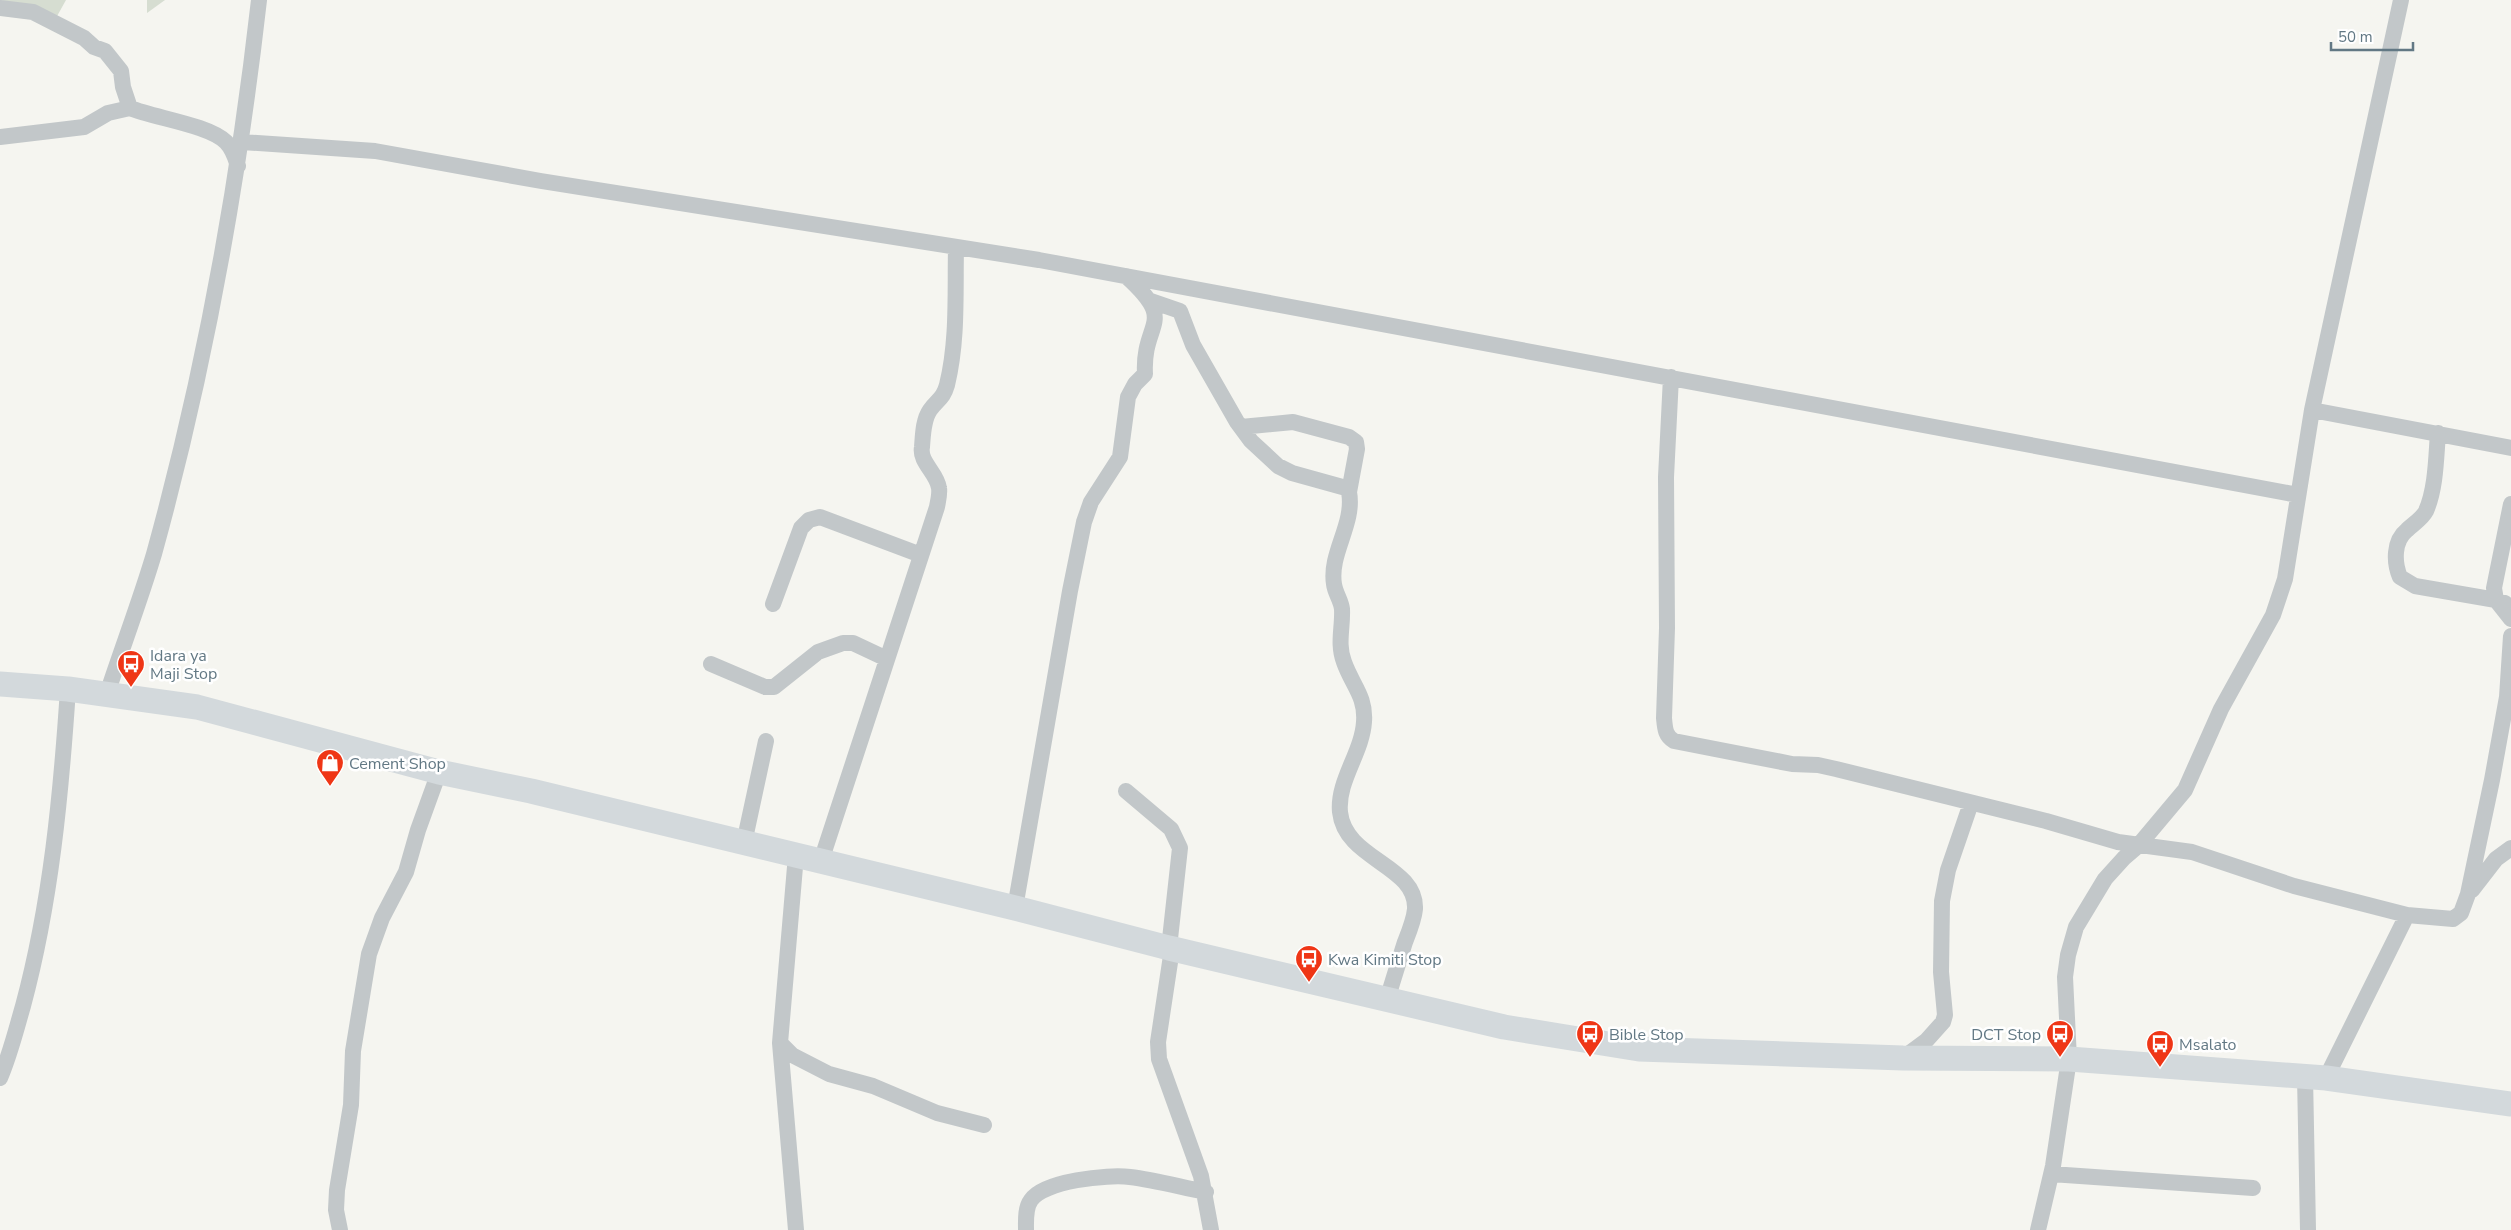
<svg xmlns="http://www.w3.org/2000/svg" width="2511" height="1230" font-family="'Nunito Sans',sans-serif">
<rect width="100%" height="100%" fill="#f5f5f0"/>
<path fill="#d6ddd1" d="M 0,0 L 66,0 L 56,18 Z
M 147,0 L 165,0 L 147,13 Z"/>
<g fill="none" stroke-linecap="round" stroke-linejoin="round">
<path stroke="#c2c7c9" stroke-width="16" d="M 0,8 L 33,12 L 84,38 L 94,47 L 105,51 L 121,71 L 123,87 L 130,108 C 155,118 209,125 226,142 C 233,149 235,157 238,166
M 0,137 L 84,127 L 108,113 L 130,108
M 242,142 L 375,151 L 541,181 L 1039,260 L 2298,495
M 1151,301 L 1180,311 L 1193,345 L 1237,422 L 1251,441 L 1278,466 L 1292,473 L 1346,488 L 1349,492 C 1355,524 1329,553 1334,584 C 1335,593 1341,600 1342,609 C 1343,627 1337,644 1344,662 C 1352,685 1366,696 1364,722 C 1362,753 1337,781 1340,812 C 1345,860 1417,865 1415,909 C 1414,920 1409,932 1405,942 C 1399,961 1393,980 1387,1000
M 1671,377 L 1666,477 L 1667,628 L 1664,718 C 1665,728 1665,736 1674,741 L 1792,764 L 1818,765 L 1836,769 L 2046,821 L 2118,842 L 2192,852 L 2294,886 L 2407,915 L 2453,919 L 2461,913 L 2468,894 L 2492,780 L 2507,697 L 2511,636
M 2312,410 L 2511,448
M 1241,427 L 1293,422 L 1349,437 L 1356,442 L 1357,449 L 1349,492
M 2438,433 C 2436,458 2436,488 2426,511 C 2422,519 2413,524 2407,530 C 2393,541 2394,563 2400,577 L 2415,586 L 2496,600 L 2511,619
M 2505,603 L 2496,600 L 2494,588 L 2511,504
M 773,604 L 801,528 L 809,520 L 820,517 L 921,555
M 711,664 L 765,687 L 774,687 L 818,652 L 843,643 L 853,643 L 887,659
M 107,694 C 122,648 140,601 154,554 C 204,373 238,186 259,0
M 1126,791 L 1171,829 L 1180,848 L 1169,948
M 744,843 L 766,741
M 796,855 L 780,1043 L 796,1230
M 821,861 L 937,507 C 938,501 940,494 939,488 C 937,473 919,462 922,447 C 923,435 923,420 930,410 C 938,399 943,399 947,385 C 958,340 955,293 956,247
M 2472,890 L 2496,859 L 2511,848
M 1015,908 L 1070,591 L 1084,522 L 1091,502 L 1120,457 L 1128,397 L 1135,384 L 1145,374 C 1142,320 1179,324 1126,276
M 1172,949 L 1158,1042 L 1159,1059 L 1201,1176 L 1211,1230
M 780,1043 L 792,1055 L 829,1074 L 873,1086 L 937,1113 L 984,1125
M 1903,1058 L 1926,1041 L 1943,1022 L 1945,1015 L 1941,972 L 1942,901 L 1948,870 L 1971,803
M 2305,1076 L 2308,1230
M 0,1078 C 10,1055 16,1030 23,1006 C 51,902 61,795 68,689
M 2326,1078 L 2407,915
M 2051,1174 L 2253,1188
M 340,1230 L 336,1210 L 337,1190 L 351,1105 L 353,1051 L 369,954 L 382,918 L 406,872 L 418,830 L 439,772
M 1026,1230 C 1026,1221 1025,1208 1031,1200 C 1043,1181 1108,1174 1130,1177 C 1155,1180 1180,1187 1206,1192
M 2038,1230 L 2053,1166 L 2069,1059 L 2065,977 L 2068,955 L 2076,927 L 2105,879 L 2124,858 L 2138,846 L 2185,790 L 2221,709 L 2273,615 L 2285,579 L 2312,410 L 2401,0"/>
<path stroke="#d3d9dc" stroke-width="25" d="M 0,684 L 68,689 L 197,707 L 439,772 L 531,791 L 1015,908 L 1169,948 L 1504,1027 L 1639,1049 L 1903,1058 L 2069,1059 L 2326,1078 L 2511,1104"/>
</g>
<defs>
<symbol id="bus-pin" viewBox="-11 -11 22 30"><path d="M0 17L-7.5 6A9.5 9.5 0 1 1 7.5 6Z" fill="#ef3616" stroke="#fff"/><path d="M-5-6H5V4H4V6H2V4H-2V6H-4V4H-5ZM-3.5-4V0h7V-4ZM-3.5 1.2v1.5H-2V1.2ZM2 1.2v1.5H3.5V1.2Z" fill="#fff"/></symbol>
<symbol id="shop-pin" viewBox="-11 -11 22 30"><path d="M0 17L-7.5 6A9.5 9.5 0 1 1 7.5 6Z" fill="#ef3616" stroke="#fff"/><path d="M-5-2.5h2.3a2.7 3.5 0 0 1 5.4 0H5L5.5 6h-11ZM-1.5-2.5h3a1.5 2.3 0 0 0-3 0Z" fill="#fff"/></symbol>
</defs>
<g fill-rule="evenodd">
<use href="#bus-pin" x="115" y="648" width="32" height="43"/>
<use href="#shop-pin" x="314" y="747" width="32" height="43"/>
<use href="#bus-pin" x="1293" y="943" width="32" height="43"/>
<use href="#bus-pin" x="1574" y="1018" width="32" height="43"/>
<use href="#bus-pin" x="2044" y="1018" width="32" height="43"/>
<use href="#bus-pin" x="2144" y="1028" width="32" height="43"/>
</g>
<g text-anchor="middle" stroke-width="5" stroke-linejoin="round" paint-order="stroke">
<g font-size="16" fill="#627884" stroke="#fff" text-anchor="start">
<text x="150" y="661">Idara ya<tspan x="150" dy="18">Maji Stop</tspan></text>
<text x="349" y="769">Cement Shop</text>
<text x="1328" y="965">Kwa Kimiti Stop</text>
<text x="1609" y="1040">Bible Stop</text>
<text x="2041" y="1040" text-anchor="end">DCT Stop</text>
<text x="2179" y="1050">Msalato</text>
</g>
</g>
<path d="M2331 42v8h82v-8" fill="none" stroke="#627884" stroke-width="2.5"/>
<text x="2338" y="42" font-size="15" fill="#627884" stroke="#ffffff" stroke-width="4" paint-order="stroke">50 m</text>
</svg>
